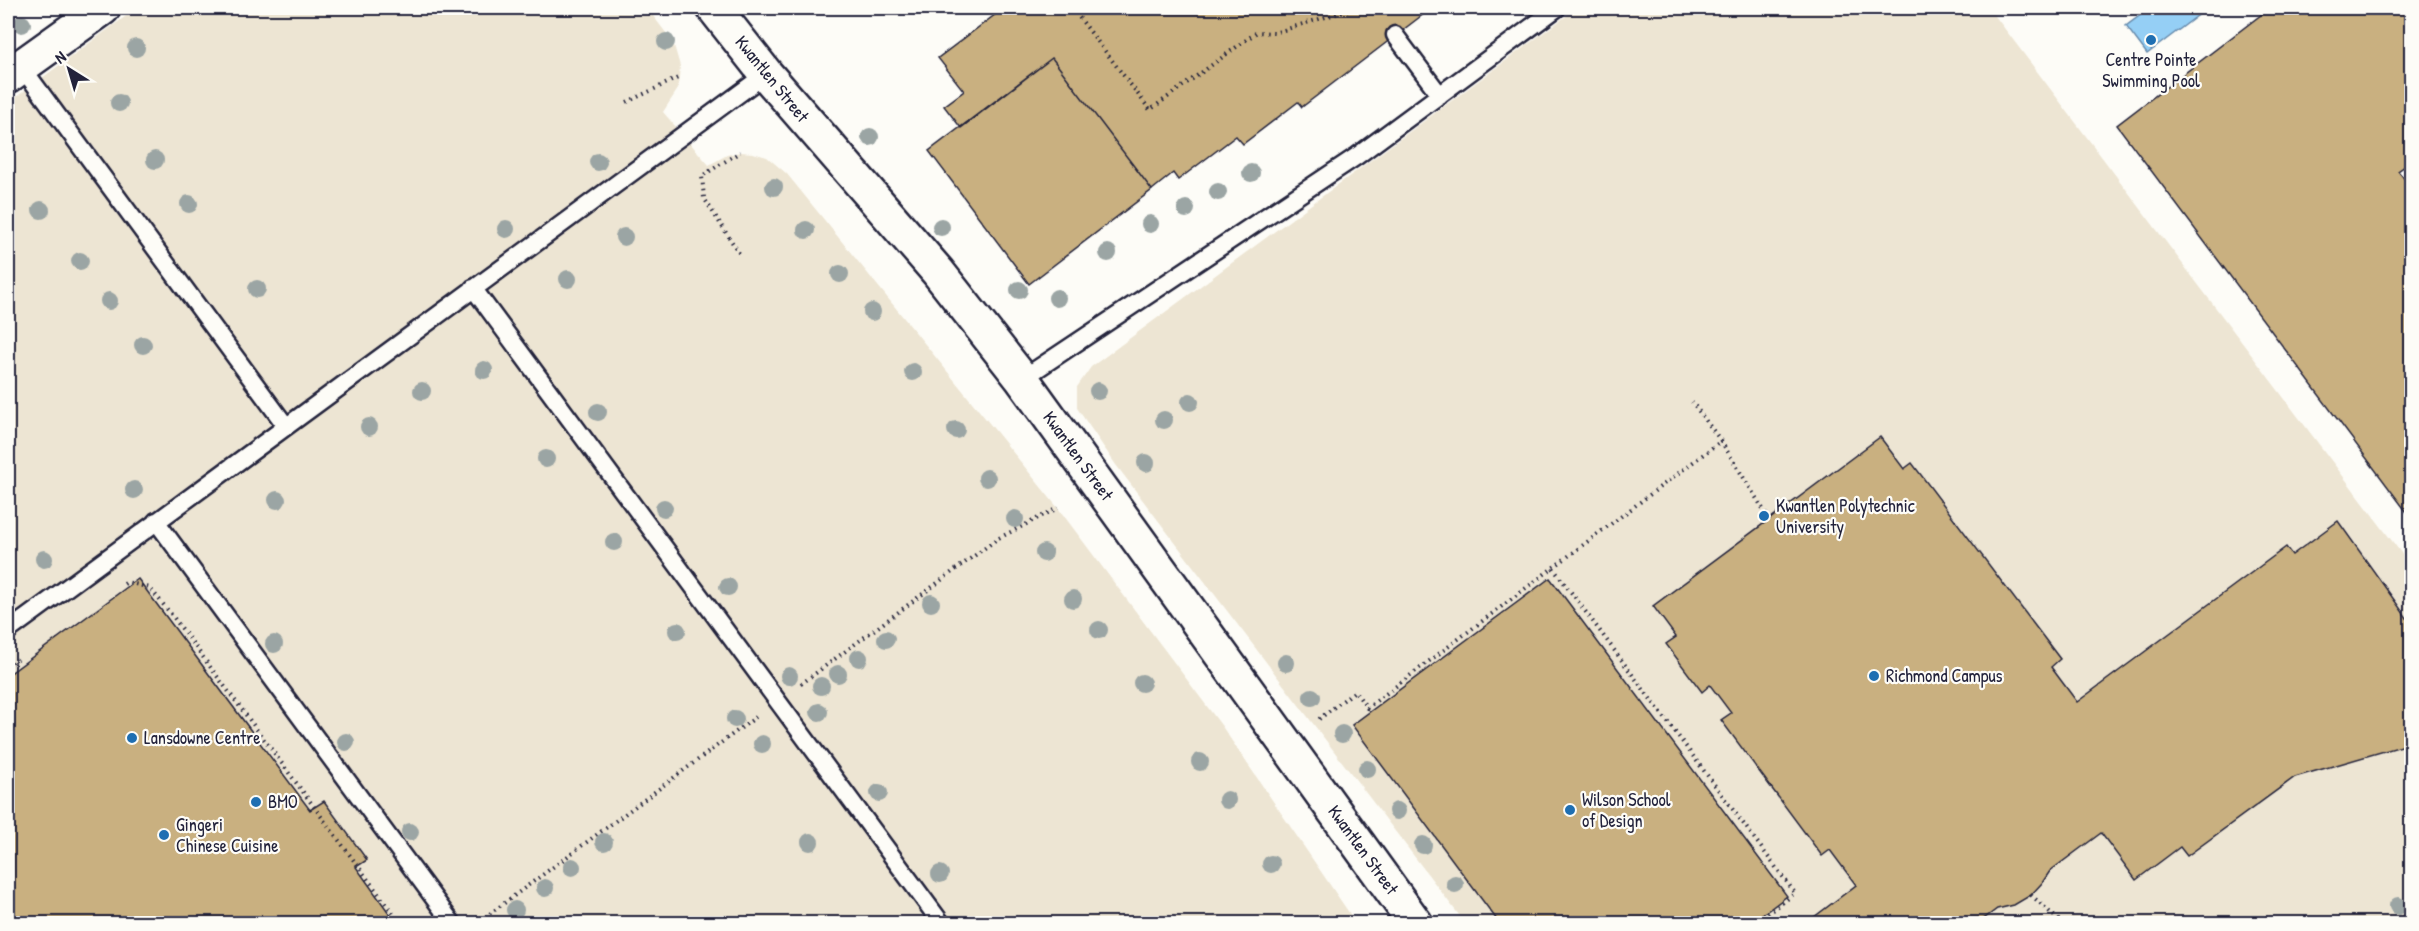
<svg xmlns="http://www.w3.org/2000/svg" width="2419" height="931" font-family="'Patrick Hand',sans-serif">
<rect width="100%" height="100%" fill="#fdfcf7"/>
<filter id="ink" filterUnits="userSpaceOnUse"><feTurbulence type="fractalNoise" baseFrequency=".0167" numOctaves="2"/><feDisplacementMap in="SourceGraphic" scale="12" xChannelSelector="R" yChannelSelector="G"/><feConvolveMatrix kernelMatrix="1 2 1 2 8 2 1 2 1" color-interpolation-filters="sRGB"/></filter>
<g filter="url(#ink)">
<path fill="#ede5d3" d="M 137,8 L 647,8 L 673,42 L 680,66 L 678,89 L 663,112 L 709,165 L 727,155 L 740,152 L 753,153 L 767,157 L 787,174 L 1058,508 L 1221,725 L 1356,923 L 8,924 L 8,103 Z
M 1577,8 L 1989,8 L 2411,566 L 2411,923 L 1465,923 L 1116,465 L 1077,408 L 1077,387 L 1091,367 Z"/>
<path fill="#95cff5" stroke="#678aab" stroke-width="1.5" d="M 2150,8 L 2203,8 L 2205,10 L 2147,54 L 2126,26 Z"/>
<path fill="#c9b080" stroke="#22223b" stroke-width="1.5" d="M 1004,8 L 1427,8 L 1429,10 L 1302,107 L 1298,102 L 1243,144 L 1236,136 L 1178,180 L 1173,173 L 1152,190 L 1052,58 L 961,128 L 944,106 L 964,91 L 938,58 Z
M 2270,8 L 2412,8 L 2412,161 L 2398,171 L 2412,188 L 2412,519 L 2117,125 Z
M 1052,58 L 1152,190 L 1029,284 L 929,151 Z
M 1880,437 L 1904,469 L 1912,463 L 2060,659 L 2051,667 L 2077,702 L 2286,547 L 2292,555 L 2338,521 L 2412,625 L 2412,743 L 2295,777 L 2187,856 L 2180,847 L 2136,880 L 2101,833 L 2050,871 L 2042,883 L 2031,895 L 2014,905 L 1997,909 L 1977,924 L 1805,924 L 1856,885 L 1830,850 L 1822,856 L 1721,720 L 1731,713 L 1710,685 L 1702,692 L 1666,644 L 1676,637 L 1653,606 Z
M 1550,578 L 1787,896 L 1750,924 L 1500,924 L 1352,725 Z
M 138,579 L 310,810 L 324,801 L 367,860 L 356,867 L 397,924 L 8,924 L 8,675 Z"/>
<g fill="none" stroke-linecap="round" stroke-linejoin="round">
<defs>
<path id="service" d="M 1395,35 L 1440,95
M 21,66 L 286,426
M 473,288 L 942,924
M 1022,379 L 1357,156 L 1557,8
M 156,521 L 453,924
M 8,631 L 766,74"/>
<path id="minor" d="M 714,8 L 766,74 L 938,272 L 1022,379 L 1416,924"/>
<path id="secondary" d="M 8,76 L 103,8"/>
</defs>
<use href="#service" stroke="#22223b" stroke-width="21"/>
<use href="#minor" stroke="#22223b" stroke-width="38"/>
<use href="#secondary" stroke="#22223b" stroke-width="38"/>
<path stroke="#22223b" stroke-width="4" stroke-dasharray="1.5 4.5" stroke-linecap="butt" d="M 1072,8 L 1150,110 L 1257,32 L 1274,33 L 1355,8
M 627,102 L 680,77
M 739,253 L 704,198 L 702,176 L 740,152
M 1721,441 L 1770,520
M 1553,568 L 1795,893 L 1755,924
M 124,584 L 127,582 L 150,588 L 171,614 L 401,924
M 8,667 L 18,659
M 801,684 L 997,539 L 1058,508
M 1319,719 L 1355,691 L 1367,708 L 1721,441 L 1692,402
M 2031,895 L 2063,924
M 480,921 L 756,717"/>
<use href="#service" stroke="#fdfcf7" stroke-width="16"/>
<use href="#minor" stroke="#fdfcf7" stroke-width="33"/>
<use href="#secondary" stroke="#fdfcf7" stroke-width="33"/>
</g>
<g fill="#9ba5a4">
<circle cx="22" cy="24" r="9"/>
<circle cx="666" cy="42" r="9"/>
<circle cx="136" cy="48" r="9"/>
<circle cx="119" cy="103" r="9"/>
<circle cx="870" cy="137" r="9"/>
<circle cx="155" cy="160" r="9"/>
<circle cx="598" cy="162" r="9"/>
<circle cx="1251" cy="173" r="9"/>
<circle cx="774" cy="187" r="9"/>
<circle cx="1218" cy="192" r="9"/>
<circle cx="189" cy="204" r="9"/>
<circle cx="1186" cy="209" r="9"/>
<circle cx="41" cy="210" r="9"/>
<circle cx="1150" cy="224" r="9"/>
<circle cx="941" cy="227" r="9"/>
<circle cx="506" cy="229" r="9"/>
<circle cx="806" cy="230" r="9"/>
<circle cx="624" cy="237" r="9"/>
<circle cx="1108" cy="253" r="9"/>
<circle cx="80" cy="261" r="9"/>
<circle cx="840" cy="274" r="9"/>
<circle cx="568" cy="279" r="9"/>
<circle cx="257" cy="289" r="9"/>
<circle cx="1019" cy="290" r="9"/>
<circle cx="1057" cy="298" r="9"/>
<circle cx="109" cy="301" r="9"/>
<circle cx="872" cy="312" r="9"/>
<circle cx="143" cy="345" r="9"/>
<circle cx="484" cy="370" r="9"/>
<circle cx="913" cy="372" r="9"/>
<circle cx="422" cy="391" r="9"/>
<circle cx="1098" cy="391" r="9"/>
<circle cx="1190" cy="402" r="9"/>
<circle cx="598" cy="412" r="9"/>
<circle cx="1164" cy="420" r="9"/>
<circle cx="369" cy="427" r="9"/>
<circle cx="956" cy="430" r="9"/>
<circle cx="546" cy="459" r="9"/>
<circle cx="1146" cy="463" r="9"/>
<circle cx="987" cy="478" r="9"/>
<circle cx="134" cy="490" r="9"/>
<circle cx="277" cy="500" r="9"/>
<circle cx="664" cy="508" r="9"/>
<circle cx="1015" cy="519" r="9"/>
<circle cx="614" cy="542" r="9"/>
<circle cx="1044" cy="553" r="9"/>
<circle cx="44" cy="559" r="9"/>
<circle cx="728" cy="587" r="9"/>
<circle cx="1073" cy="599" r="9"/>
<circle cx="931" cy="603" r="9"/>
<circle cx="1099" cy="630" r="9"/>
<circle cx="677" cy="631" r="9"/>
<circle cx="886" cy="639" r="9"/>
<circle cx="274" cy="644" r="9"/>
<circle cx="859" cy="658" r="9"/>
<circle cx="1286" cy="663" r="9"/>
<circle cx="838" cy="674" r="9"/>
<circle cx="789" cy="676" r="9"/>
<circle cx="1142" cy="683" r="9"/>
<circle cx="821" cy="686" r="9"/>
<circle cx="1312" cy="697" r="9"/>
<circle cx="819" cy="712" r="9"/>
<circle cx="735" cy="719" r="9"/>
<circle cx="1342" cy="734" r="9"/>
<circle cx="346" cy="742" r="9"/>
<circle cx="762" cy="744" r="9"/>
<circle cx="1200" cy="762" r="9"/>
<circle cx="1367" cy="769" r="9"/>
<circle cx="879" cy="793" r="9"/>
<circle cx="1227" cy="800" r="9"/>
<circle cx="1397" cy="811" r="9"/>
<circle cx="410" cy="832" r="9"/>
<circle cx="604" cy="842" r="9"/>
<circle cx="810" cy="842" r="9"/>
<circle cx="1423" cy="845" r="9"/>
<circle cx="1271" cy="864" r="9"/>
<circle cx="572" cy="867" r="9"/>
<circle cx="940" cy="874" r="9"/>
<circle cx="1455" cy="884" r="9"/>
<circle cx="545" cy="888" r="9"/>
<circle cx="2398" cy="906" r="9"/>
<circle cx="515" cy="910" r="9"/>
</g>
</g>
<g fill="#1f6fb2" stroke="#fdfcf7" stroke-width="2">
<circle cx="2151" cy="40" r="6"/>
<circle cx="1764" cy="516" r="6"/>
<circle cx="1874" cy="676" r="6"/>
<circle cx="132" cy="738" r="6"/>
<circle cx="256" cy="802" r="6"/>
<circle cx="1570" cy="810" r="6"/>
<circle cx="164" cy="835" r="6"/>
</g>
<g text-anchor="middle" stroke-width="4.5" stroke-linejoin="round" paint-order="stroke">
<g font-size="18" fill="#22223b" stroke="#fdfcf7" text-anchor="start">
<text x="2151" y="66" text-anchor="middle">Centre Pointe<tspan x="2151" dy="21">Swimming Pool</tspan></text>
<text x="1776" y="512">Kwantlen Polytechnic<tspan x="1776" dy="21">University</tspan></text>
<text x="1886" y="682">Richmond Campus</text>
<text x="144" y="744">Lansdowne Centre</text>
<text x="1582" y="806">Wilson School<tspan x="1582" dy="21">of Design</tspan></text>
<text x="268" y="808">BMO</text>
<text x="176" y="831">Gingeri<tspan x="176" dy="21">Chinese Cuisine</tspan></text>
</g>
<g font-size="18" fill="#22223b" stroke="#fdfcf7">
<text transform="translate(772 79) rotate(51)" y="6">Kwantlen Street</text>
<text transform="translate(1078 456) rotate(54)" y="6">Kwantlen Street</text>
<text transform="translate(1363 850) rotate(54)" y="6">Kwantlen Street</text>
</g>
</g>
<rect width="2419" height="931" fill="none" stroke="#fdfcf7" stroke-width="30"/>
<rect x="15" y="15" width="2389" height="901" fill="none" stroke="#22223b" stroke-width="2" filter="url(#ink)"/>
<g transform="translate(69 69) rotate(323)" stroke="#fdfcf7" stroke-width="4.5" paint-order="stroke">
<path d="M0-4.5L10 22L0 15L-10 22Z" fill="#22223b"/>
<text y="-9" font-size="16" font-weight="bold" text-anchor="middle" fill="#22223b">N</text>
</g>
</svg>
